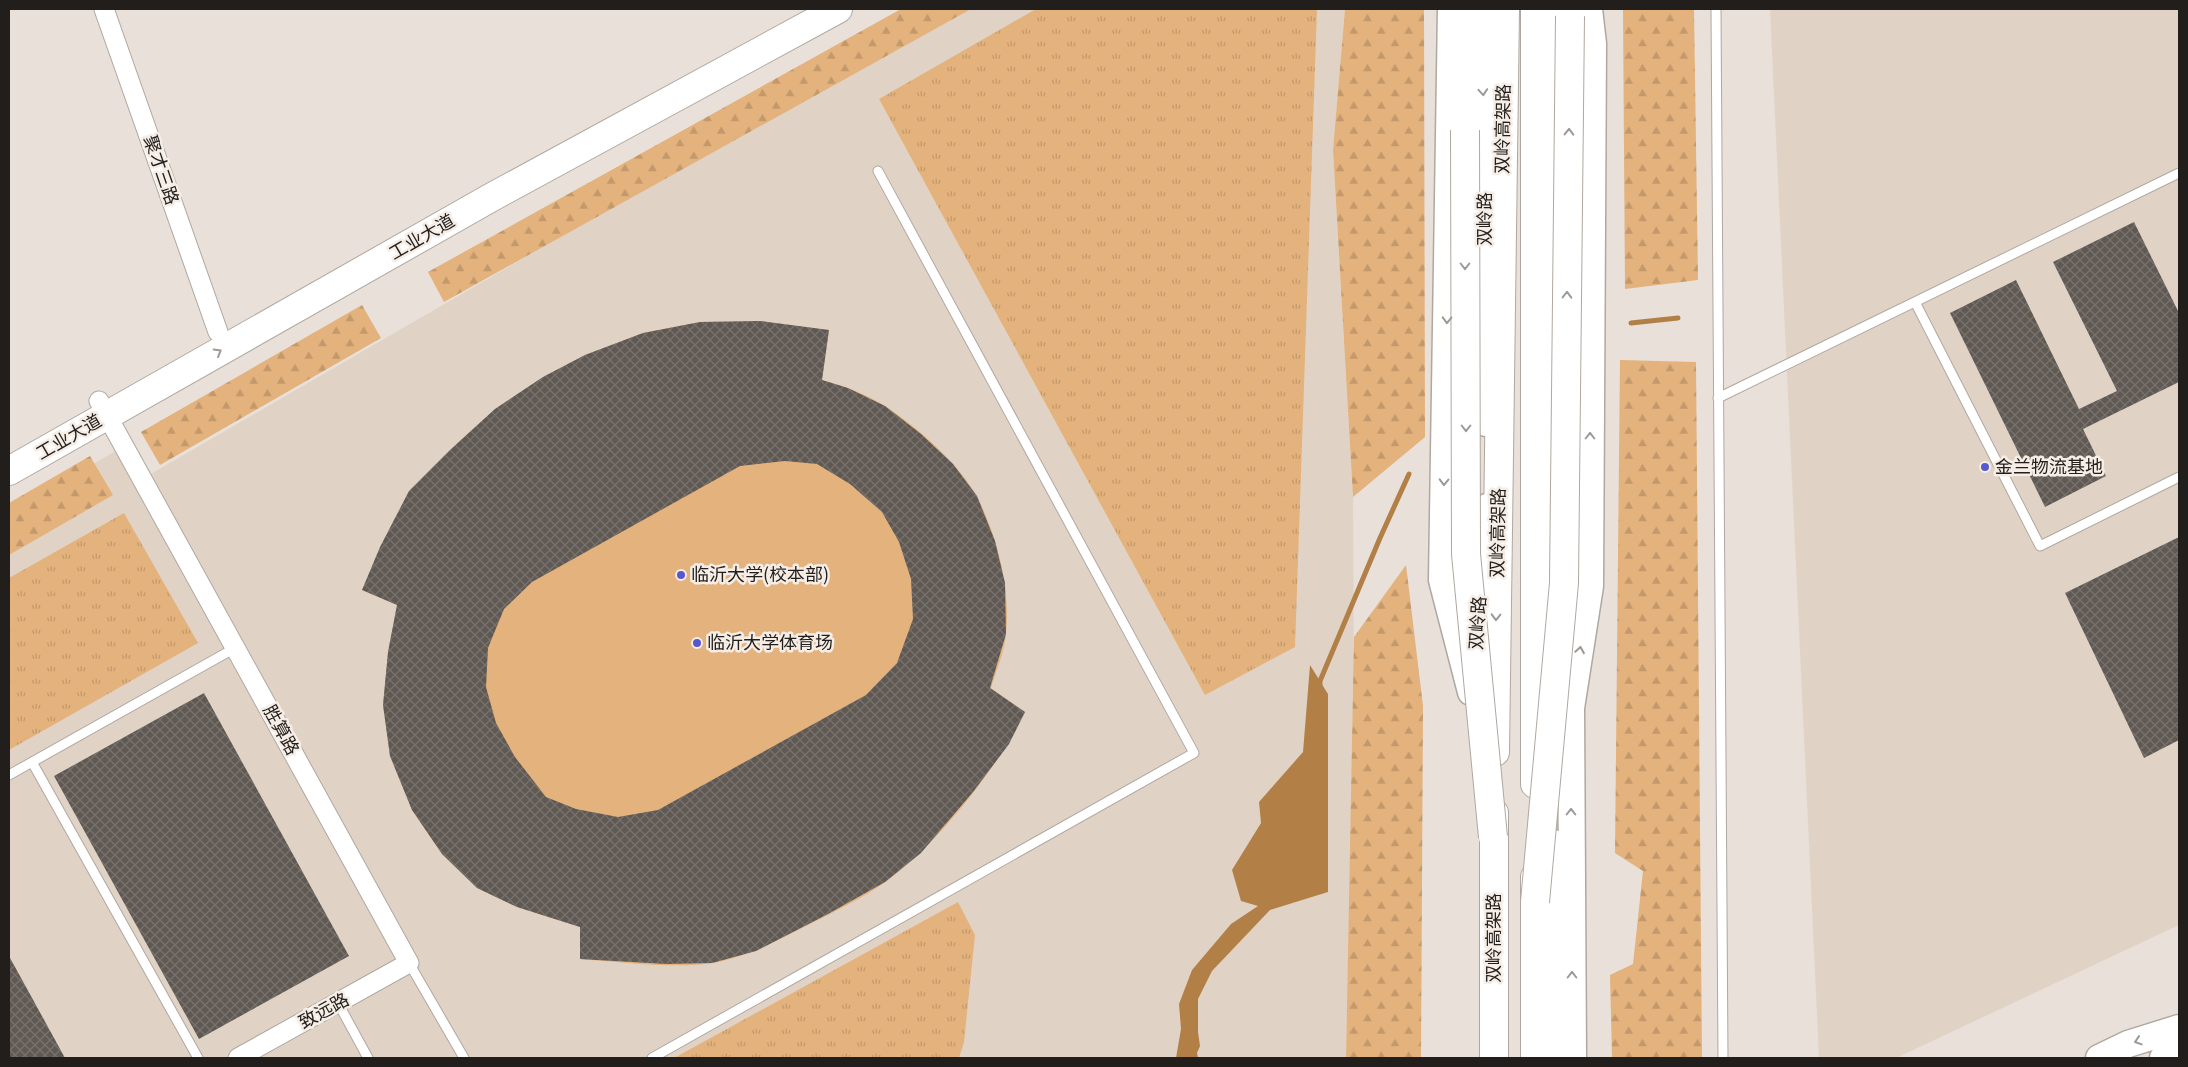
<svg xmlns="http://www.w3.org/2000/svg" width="2188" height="1067" font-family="Georgia,'Noto Sans SC',serif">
<defs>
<pattern id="grass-tufts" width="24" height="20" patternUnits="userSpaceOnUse" patternTransform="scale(1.25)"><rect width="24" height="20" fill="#e4b27c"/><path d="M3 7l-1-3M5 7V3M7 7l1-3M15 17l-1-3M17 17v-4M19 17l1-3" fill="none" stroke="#c3996b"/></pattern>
<pattern id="forest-firs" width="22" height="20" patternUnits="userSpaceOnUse" patternTransform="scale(1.25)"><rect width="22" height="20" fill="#e4b27c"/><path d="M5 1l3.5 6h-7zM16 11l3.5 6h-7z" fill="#c3996b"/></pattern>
<pattern id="building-cross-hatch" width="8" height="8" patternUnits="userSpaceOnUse" patternTransform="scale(1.25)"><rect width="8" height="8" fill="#605953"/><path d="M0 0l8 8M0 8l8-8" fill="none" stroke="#77726d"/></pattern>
</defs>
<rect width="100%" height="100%" fill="#e8e0d9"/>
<path fill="#e0d3c6" d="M 954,9 L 1345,9 L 1333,150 L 1353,497 L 1354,693 L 1346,1058 L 9,1058 L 9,512 L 123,447 L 142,479 Z
M 1770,9 L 2179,9 L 2179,925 L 1896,1058 L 1819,1058 Z"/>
<path fill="url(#grass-tufts)" d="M 1036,9 L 1317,9 L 1295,647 L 1205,695 L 879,99 Z
M 124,513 L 198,643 L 9,750 L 9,578 Z
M 958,902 L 975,935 L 964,1042 L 959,1058 L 674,1058 Z"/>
<path fill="url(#forest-firs)" d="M 901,9 L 971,9 L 444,302 L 428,272 Z
M 1345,9 L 1424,9 L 1425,437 L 1353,497 L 1333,150 Z
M 1623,9 L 1694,9 L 1698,280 L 1625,289 Z
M 362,305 L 381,338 L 160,465 L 141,432 Z
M 1620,360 L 1696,362 L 1702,1058 L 1612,1058 L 1610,975 L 1633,964 L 1643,871 L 1615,853 Z
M 90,456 L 113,495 L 9,555 L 9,503 Z
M 1406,565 L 1423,706 L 1421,1058 L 1346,1058 L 1354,637 Z"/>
<path fill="#e4b27c" d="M 761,321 L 829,330 L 822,380 C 844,386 866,394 885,406 C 917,427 959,463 977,497 C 997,535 1011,590 1006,633 C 1005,651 996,671 991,688 L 1025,712 C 995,771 940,841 887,881 C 862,899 831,913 804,927 C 774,942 746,957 713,963 C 675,969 620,962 580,959 L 580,927 L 517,907 L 477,888 L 442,854 L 412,810 L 390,756 L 383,705 L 388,652 L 397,605 L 362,590 L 409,491 L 450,450 L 495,409 L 543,377 L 585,355 L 643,333 L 700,322 Z"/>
<path fill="#b28047" d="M 1310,665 L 1328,694 L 1328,892 L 1270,910 L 1212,971 L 1198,999 L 1198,1032 L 1200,1046 L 1197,1053 L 1198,1058 L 1176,1058 L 1181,1029 L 1179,1004 L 1192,970 L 1231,924 L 1258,906 L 1241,901 L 1232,870 L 1261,823 L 1259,802 L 1303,752 Z"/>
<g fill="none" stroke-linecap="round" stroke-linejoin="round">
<path stroke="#b28047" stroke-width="5" d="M 1631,323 L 1678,318
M 1320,687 L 1320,681 L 1380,538 L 1409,474"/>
</g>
<path fill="url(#building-cross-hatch)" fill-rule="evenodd" d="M 2134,222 L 2179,313 L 2179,382 L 2083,429 L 2106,476 L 2045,507 L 1950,313 L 2016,280 L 2079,409 L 2117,391 L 2053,262 Z
M 761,321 L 829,330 L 822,380 L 848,388 L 885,406 L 921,434 L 953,464 L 977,496 L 995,541 L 1005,583 L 1006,634 L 990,688 L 1025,712 L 1009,744 L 973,792 L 921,853 L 885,882 L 828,914 L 756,951 L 712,963 L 666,964 L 580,959 L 580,927 L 517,907 L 477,888 L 442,854 L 412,810 L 390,756 L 383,705 L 388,652 L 397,605 L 362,590 L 380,547 L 409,491 L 450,450 L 495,409 L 543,377 L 585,355 L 643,333 L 700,322 ZM 785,461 L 817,464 L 850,484 L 882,512 L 899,542 L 911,579 L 913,619 L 897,663 L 866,695 L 658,810 L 618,817 L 576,809 L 546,797 L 515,757 L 496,723 L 486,687 L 488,648 L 504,609 L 532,582 L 740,466 Z
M 2179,537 L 2179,740 L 2144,758 L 2065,593 Z
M 204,693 L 349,956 L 199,1039 L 54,776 Z
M 9,956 L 65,1058 L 9,1058 Z"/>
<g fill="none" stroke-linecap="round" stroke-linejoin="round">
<defs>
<path id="lane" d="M 1716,9 L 1723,1058
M 1915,302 L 2040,546 L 2179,477
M 1718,398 L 2179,173
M 32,762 L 198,1058
M 9,775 L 235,648
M 409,963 L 464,1058
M 338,1003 L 368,1058
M 652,1058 L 1194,753 L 878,171"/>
<path id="street" d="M 104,9 L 218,332
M 99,401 L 409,963 L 238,1058"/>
<path id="secondary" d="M 1451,9 L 1442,580 L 1471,692
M 1478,9 L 1485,120 L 1486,423
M 1549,9 L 1550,628
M 1479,610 L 1487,507
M 1551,842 L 1552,1058
M 1573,1058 L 1571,708 L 1590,586 L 1593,44 L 1589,9
M 2099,1058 L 2128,1044 L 2179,1028
M 2163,1058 L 2179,1045"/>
<path id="primary" d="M 9,471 L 492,197 L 838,9"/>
<path id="highway" d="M 1465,130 L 1466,9
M 1495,752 L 1505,9
M 1535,784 L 1535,9
M 1494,813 L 1494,1058
M 1535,877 L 1535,1058"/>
</defs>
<use href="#lane" stroke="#afa8a0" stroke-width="11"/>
<use href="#street" stroke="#afa8a0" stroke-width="21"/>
<use href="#secondary" stroke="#afa8a0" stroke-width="29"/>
<use href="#primary" stroke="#afa8a0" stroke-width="30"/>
<use href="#highway" stroke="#afa8a0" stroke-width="30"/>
<use href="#lane" stroke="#fff" stroke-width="9"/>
<use href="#street" stroke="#fff" stroke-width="19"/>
<use href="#secondary" stroke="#fff" stroke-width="26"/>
<use href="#primary" stroke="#fff" stroke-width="28"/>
<use href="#highway" stroke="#fff" stroke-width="28"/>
<defs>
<path id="highway-bridge" d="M 1465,130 L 1466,554 L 1493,837
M 1535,902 L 1564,583 L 1570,16"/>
</defs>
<use href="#highway-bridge" stroke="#afa8a0" stroke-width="30" stroke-linecap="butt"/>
<use href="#highway-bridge" stroke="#fff" stroke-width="28"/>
</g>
<defs><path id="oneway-chevron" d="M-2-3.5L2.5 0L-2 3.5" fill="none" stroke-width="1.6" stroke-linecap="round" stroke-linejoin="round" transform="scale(1.25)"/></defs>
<g stroke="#9b9a98">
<use href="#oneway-chevron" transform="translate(1483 92) rotate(86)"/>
<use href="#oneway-chevron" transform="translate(1569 132) rotate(-89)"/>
<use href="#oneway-chevron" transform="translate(1465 266) rotate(90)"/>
<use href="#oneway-chevron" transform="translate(1567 295) rotate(-89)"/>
<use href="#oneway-chevron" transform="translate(1447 320) rotate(91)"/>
<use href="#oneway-chevron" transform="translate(218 352) rotate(-30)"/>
<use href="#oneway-chevron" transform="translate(1466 428) rotate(90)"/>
<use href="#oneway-chevron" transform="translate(1590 436) rotate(-90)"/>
<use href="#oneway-chevron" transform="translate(1444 482) rotate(91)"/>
<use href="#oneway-chevron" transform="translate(1496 617) rotate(91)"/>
<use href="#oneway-chevron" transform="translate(1580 650) rotate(-81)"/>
<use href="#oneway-chevron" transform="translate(1571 812) rotate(-90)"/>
<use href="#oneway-chevron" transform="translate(1572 975) rotate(-90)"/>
<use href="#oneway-chevron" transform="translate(2138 1041) rotate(162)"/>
</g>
<g fill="#5758cf" stroke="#f5ede6" stroke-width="2">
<circle cx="1985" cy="467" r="5"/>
<circle cx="681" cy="575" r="5"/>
<circle cx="697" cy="643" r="5"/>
</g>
<g text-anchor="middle" stroke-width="5" stroke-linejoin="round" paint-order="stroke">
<g font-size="18" fill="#211e1b" stroke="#f5ede6">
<text transform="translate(1503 129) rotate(-89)" y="6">双岭高架路</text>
<text transform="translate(161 170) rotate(71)" y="6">聚才三路</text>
<text transform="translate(1485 219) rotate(-90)" y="6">双岭路</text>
<text transform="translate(422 237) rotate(-30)" y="6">工业大道</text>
<text transform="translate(69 437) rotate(-30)" y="6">工业大道</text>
<text transform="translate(1498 533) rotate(-89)" y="6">双岭高架路</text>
<text transform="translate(1478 623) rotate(-86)" y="6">双岭路</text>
<text transform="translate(281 730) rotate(61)" y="6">胜算路</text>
<text transform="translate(1494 938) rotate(-90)" y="6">双岭高架路</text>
<text transform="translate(324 1011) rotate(-29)" y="6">致远路</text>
</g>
<g font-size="18" fill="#211e1b" stroke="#f5ede6" text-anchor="start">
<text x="1995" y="473">金兰物流基地</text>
<text x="691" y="581">临沂大学(校本部)</text>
<text x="707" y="649">临沂大学体育场</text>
</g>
</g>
<rect width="2188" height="1067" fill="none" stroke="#211e1b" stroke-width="20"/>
</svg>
